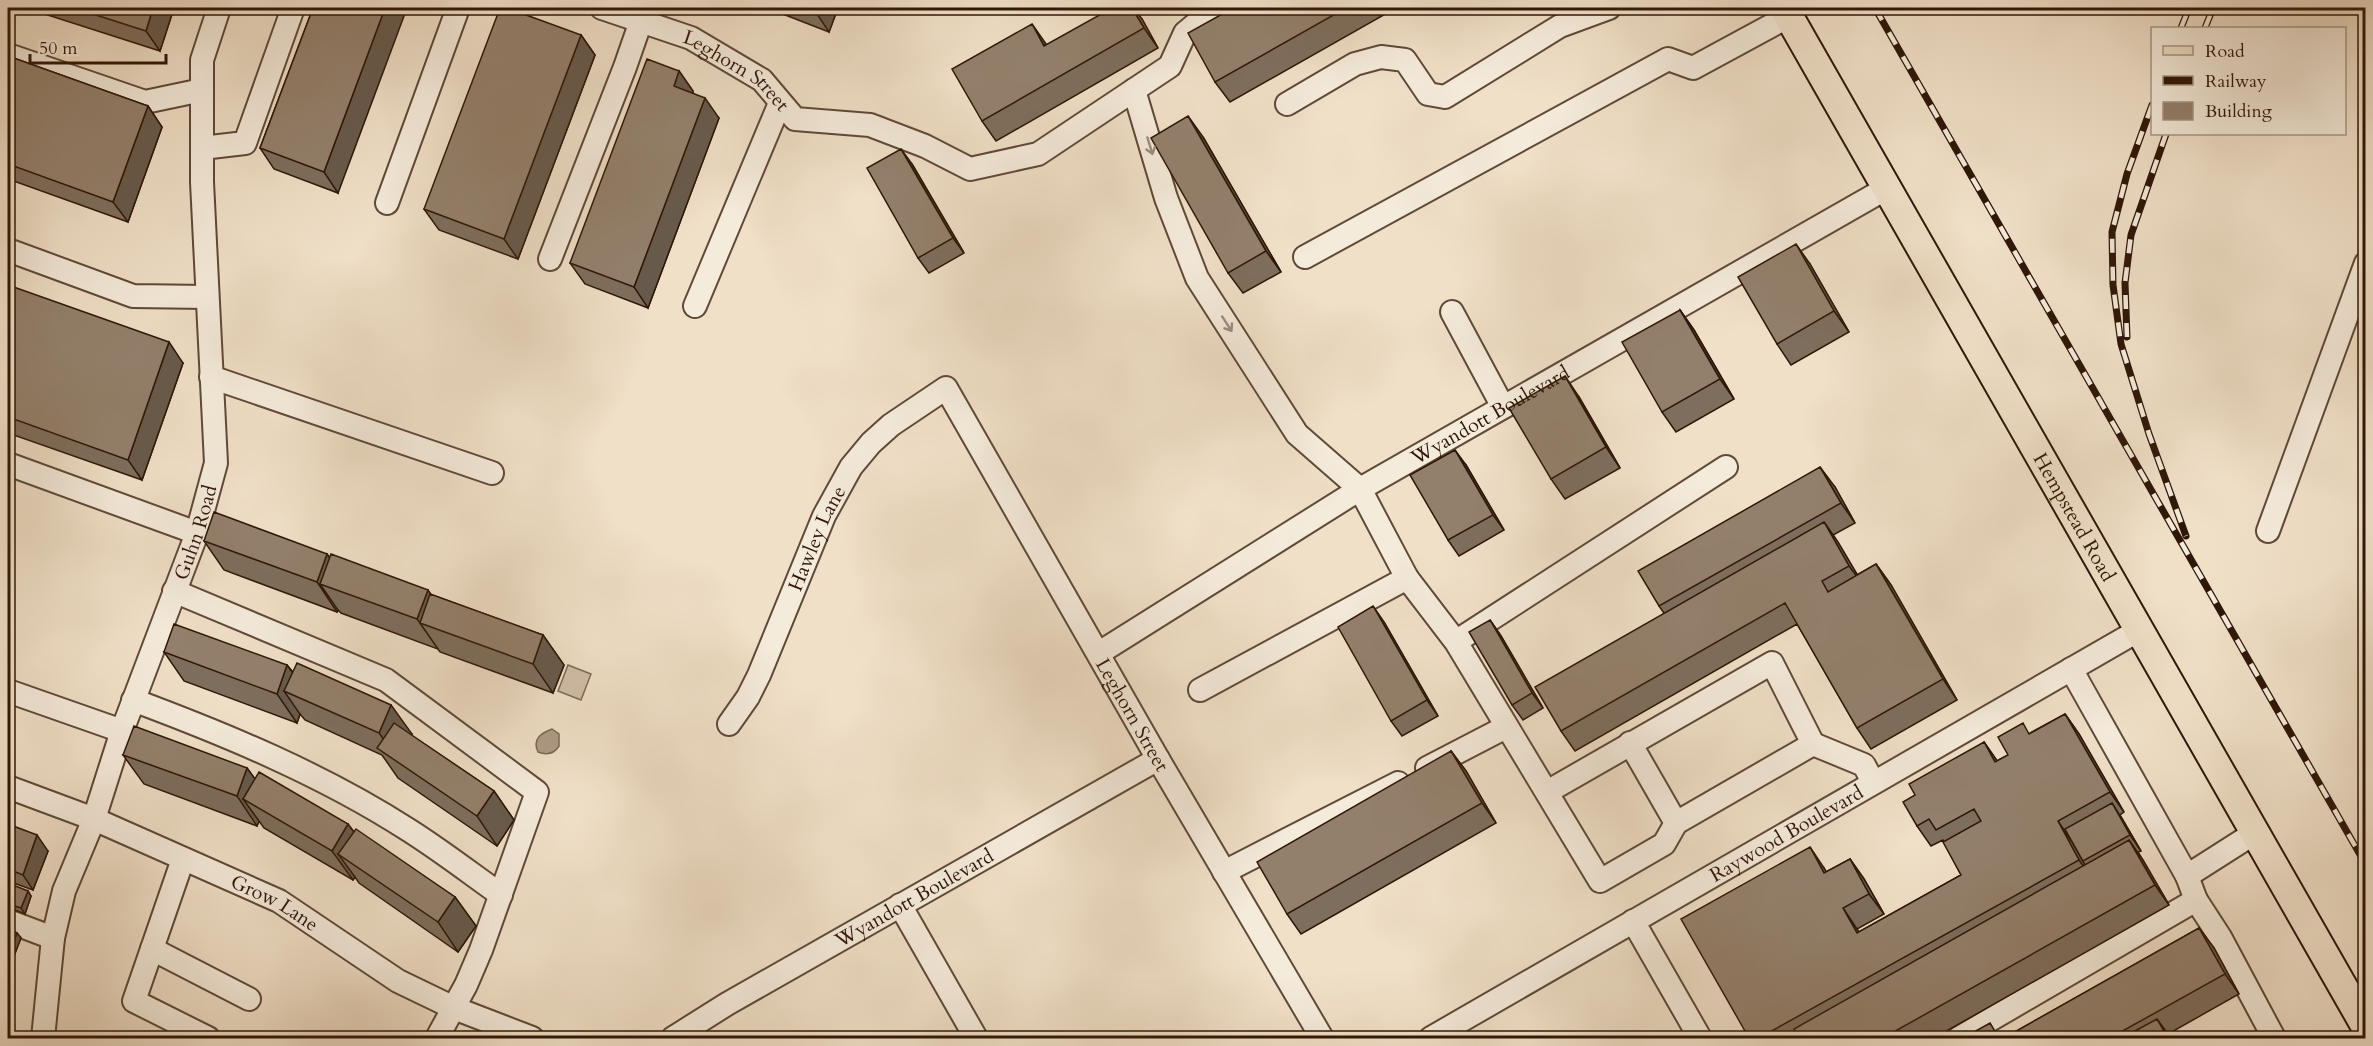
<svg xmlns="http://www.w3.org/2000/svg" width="2373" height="1046" font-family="Cardo,serif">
<rect width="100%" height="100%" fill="#f0e0c8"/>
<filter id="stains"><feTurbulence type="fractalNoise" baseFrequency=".00333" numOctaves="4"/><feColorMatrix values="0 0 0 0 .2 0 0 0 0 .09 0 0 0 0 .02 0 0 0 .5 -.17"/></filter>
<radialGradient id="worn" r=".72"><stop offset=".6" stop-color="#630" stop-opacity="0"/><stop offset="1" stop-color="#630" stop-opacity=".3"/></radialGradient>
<path fill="#cfbea7" stroke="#7f6a58" stroke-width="1.5" d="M 568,665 L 591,674 L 581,700 L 558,691 Z"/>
<path fill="#ae9c87" stroke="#7b6754" stroke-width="1.5" d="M 552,729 L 559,734 L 559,746 C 554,754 546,755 538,752 C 532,739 541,733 552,729 Z"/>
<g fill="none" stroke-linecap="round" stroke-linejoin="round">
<defs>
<g id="minor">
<path id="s1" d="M 602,8 L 691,38 L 762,80 L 795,119 L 870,125 L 925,146 L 970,169 L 1038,154 L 1170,66 L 1185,33 L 1215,8"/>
<path d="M 8,55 L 145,102 L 202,90"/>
<path d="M 1134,90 L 1166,198 L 1197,278 L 1297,434 L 1360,489 L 1407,578 L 1456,642 L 1600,881 L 1664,844 L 1676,823 L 1813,744 L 1772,663 L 1547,792"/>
<path d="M 1287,104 L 1355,64 L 1381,57 L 1405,60 L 1428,94 L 1445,97 L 1560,26 L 1609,8"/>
<path d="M 202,148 L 245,143 L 293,8"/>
<path d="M 387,203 L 458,8"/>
<path d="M 8,250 L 133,296 L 207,297"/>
<path d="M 1305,257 L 1668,59 L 1693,68 L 1789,16"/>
<path d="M 550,259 L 625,67 L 641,21"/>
<path d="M 695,306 L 780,103"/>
<path d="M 1452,312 L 1503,407"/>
<path d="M 211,377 L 492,473"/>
<path d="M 8,464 L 197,533"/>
<path d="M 2268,531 L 2366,263"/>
<path d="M 174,591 L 386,680 L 537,792 L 481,950 L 466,985 L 437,1038"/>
<path d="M 1460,639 L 1726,467"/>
<path id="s2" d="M 1099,653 L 1360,489 L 1887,188"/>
<path d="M 2071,669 L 2187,876"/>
<path d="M 1200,690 L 1407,578"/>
<path d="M 8,691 L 122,731"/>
<path d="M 133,700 C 227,735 323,775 407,829 C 439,849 470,873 501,895"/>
<path id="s3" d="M 729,724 L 748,697 L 759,675 L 824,516 L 851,467 L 871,443 L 891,425 L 946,388 L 1158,759 L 1322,1038"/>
<path d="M 1630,743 L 1676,823"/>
<path d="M 1813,744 L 1864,765 L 1873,782"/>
<path d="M 1427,768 L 1506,727"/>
<path id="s4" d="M 8,787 L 94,819 L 279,901 L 398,981 L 454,1008 L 532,1038"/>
<path d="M 183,859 L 134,1001 L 208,1038"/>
<path d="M 1224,872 L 1398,783"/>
<path d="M 2196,900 L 2220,937 L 2274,1038"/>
<path d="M 900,905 L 976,1038"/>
<path d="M 8,921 L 53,938"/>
<path d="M 1633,921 L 1700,1038"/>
<path d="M 152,949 L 249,999"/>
<path id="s5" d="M 43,1038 L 53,938 L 64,891 L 94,819 L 122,731 L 197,533 L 216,463 L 202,182 L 202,60 L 219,8"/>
<path id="s6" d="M 673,1038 L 727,1004 L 1158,759"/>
<path id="s7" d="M 1431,1038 L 2141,629"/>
<path d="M 1959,1038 L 2196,900 L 2187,876 L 2256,832"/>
</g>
<g id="major">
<path id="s8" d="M 1784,8 L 2366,1027"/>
</g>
</defs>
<use href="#minor" stroke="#5f4938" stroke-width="26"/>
<use href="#major" stroke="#2f1708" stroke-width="32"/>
<use href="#minor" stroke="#f5ebdb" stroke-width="22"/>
<use href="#major" stroke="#f0e0c8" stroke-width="28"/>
<defs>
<path id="rail" d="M 1875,8 L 2366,865
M 2181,28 L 2189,8
M 2205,28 L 2213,8
M 2152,105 L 2127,174 L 2112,232 L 2113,285 L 2121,344 L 2149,434 L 2186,536
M 2127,337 L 2125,283 L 2131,235 L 2166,134"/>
</defs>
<use href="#rail" stroke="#2f1708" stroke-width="7"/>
<use href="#rail" stroke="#f5ebdb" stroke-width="4.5" stroke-dasharray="14" stroke-linecap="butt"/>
</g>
<path fill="#7e6e5d" stroke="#2f1708" stroke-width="1.5" d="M 26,8 L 174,8 L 160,51 Z
M 313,8 L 338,193 L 274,169 L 260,148 Z
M 769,8 L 838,8 L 829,32 L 770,9 Z
M 1233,8 L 1396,8 L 1230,102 L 1215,82 Z
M 1142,19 L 1158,48 L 996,141 L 982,121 L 1046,45 Z
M 581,35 L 595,55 L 518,259 L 439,230 L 424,209 Z
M 8,56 L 148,106 L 162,127 L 128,222 L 8,179 Z
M 679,71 L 693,91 L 693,93 L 719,118 L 648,308 L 585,284 L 570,263 Z
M 1203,137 L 1281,272 L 1243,293 L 1228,273 Z
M 912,164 L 964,253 L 929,273 L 918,258 Z
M 1810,264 L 1849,332 L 1791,365 L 1777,344 Z
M 8,285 L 183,363 L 142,480 L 8,433 Z
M 1680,310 L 1694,330 L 1734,399 L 1676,432 L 1662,412 Z
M 1579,397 L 1620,468 L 1565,499 L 1551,479 Z
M 1466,465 L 1504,530 L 1459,556 L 1448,540 Z
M 1835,487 L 1855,523 L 1833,535 L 1857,575 L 1876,564 L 1891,585 L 1957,700 L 1871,749 L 1857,728 L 1797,624 L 1575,751 L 1561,731 L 1664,613 L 1659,606 Z
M 204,541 L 327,554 L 330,558 L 543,635 L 564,665 L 553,693 L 440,652 L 438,649 L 341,613 L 338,610 L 337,612 L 224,570 Z
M 1490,620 L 1501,636 L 1543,708 L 1523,720 L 1512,705 Z
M 1384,622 L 1438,716 L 1402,736 L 1391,721 Z
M 164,652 L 287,665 L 293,672 L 412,734 L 411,735 L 494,791 L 514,820 L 497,846 L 398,778 L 382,755 L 305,720 L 300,714 L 297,723 L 184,681 Z
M 2065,714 L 2079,734 L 2124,812 L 2120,815 L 2141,851 L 2138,852 L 2169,905 L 1934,1038 L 1749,1038 L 1824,868 L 1826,872 L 1850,859 L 1864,879 L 1884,914 L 1857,929 L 1859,932 L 1961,875 L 1943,840 L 1931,846 L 1917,826 L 1915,795 L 1984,742 L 1997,761 L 2008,755 L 2030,733 Z
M 1451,751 L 1466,771 L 1496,823 L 1301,934 L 1287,914 Z
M 123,755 L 247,768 L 255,779 L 348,824 L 354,832 L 455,897 L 476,926 L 458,952 L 359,883 L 355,877 L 353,880 L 264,828 L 259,821 L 257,826 L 144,784 Z
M 8,824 L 48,851 L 33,890 L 8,881 Z
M 9,883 L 12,888 L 28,891 L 31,896 L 25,914 L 10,908 L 8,905 Z
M 2199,928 L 2214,948 L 2239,994 L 2168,1034 L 2171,1038 L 2004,1038 Z
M 8,929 L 17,933 L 21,938 L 14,956 L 8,953 Z"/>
<path fill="#675a4c" stroke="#2f1708" stroke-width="1.5" d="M 153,8 L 174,8 L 160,51 L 146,31 Z
M 385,8 L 407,8 L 338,193 L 324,172 Z
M 816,8 L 838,8 L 829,32 L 815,11 Z
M 1132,8 L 1134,8 L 1142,19 L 1158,48 L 1144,28 Z
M 1032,24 L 1046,44 L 1044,46 Z
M 581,35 L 595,55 L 518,259 L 504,239 Z
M 679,71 L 693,91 L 688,106 L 674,86 Z
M 705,98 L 719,118 L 648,308 L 634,287 Z
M 148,106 L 162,127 L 128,222 L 113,202 Z
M 1188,116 L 1203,137 L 1281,272 L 1266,251 Z
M 901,149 L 912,164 L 964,253 L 953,238 Z
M 1796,244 L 1810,264 L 1849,332 L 1834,311 Z
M 1680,310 L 1694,330 L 1734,399 L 1720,379 Z
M 169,342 L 183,363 L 142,480 L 128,460 Z
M 1565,376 L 1579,397 L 1620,468 L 1606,447 Z
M 1455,450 L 1466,465 L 1504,530 L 1493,515 Z
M 1820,467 L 1835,487 L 1855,523 L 1841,503 Z
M 1824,522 L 1838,542 L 1864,586 L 1849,566 Z
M 327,554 L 348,583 L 320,584 L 338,610 L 337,612 L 317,582 Z
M 1876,564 L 1891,585 L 1957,700 L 1943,679 Z
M 428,590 L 448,619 L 420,623 L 438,649 L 417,619 Z
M 1373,606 L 1384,622 L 1438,716 L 1427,700 Z
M 1490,620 L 1501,636 L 1543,708 L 1532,693 Z
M 543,635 L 564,665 L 553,693 L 533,664 Z
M 287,665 L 308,694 L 284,691 L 300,714 L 297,723 L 277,694 Z
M 391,705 L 412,734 L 399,762 L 379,733 Z
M 2065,714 L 2079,734 L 2124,812 L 2110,792 Z
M 1984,742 L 1998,762 L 1995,762 Z
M 1451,751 L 1466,771 L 1496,823 L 1482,803 Z
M 247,768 L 268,797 L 243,799 L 259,821 L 257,826 L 237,796 Z
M 494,791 L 514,820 L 497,846 L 477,816 Z
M 2112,803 L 2122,819 L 2141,851 L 2130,835 Z
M 2058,821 L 2072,842 L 2094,881 L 2079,860 Z
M 348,824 L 369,853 L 338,854 L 355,877 L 353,880 L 332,851 Z
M 37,835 L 48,851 L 33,890 L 23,875 Z
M 2129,840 L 2143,860 L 2169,905 L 2155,885 Z
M 1810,847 L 1824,868 L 1838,893 L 1824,873 Z
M 1850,859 L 1864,879 L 1884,914 L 1869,894 Z
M 9,883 L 13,889 L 8,902 L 8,887 Z
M 28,891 L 31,896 L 25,914 L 21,908 Z
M 455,897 L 476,926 L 458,952 L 438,922 Z
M 1843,908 L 1857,929 L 1871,954 L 1857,933 Z
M 2199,928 L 2214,948 L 2239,994 L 2225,974 Z
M 17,933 L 21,938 L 14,956 L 10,950 Z
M 8,955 L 12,961 L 8,973 Z
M 2157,1019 L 2171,1038 L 2168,1038 Z"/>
<path fill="#93806c" stroke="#2f1708" stroke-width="1.5" d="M 74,8 L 153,8 L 146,31 Z
M 313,8 L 385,8 L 324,172 L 260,148 Z
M 500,8 L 507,8 L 581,35 L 504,239 L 424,209 Z
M 805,8 L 816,8 L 815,11 Z
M 1112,8 L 1132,8 L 1144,28 L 982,121 L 952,69 L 1032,24 L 1044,46 Z
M 1233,8 L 1346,8 L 1215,82 L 1188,33 Z
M 8,56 L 148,106 L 113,202 L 8,164 Z
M 647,59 L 679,71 L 674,86 L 705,98 L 634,287 L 570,263 Z
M 1188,116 L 1266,251 L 1228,273 L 1151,138 Z
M 901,149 L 953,238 L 918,258 L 867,168 Z
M 1796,244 L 1834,311 L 1777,344 L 1738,277 Z
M 8,285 L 169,342 L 128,460 L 8,417 Z
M 1680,310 L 1720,379 L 1662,412 L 1622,342 Z
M 1565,376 L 1606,447 L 1551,479 L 1509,408 Z
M 1455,450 L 1493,515 L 1448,540 L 1410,475 Z
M 1820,467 L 1841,503 L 1659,606 L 1638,571 Z
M 214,512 L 327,554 L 317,582 L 204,541 Z
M 1824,522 L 1849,566 L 1822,581 L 1828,592 L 1876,564 L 1943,679 L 1857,728 L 1785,603 L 1561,731 L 1535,687 Z
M 331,554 L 428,590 L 417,619 L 320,584 Z
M 430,594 L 543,635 L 533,664 L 420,623 Z
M 1373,606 L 1427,700 L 1391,721 L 1338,627 Z
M 1490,620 L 1532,693 L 1512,705 L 1469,632 Z
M 174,624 L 287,665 L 277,694 L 164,652 Z
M 297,663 L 391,705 L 379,733 L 284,691 Z
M 2065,714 L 2110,792 L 2058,821 L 2079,860 L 1759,1038 L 1749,1038 L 1681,919 L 1810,847 L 1824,873 L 1850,859 L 1869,894 L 1843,908 L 1857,933 L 1961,875 L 1943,842 L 1981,821 L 1974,809 L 1936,830 L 1929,819 L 1917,826 L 1903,802 L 1915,795 L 1909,784 L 1984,742 L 1995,762 L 2008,755 L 1998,737 L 2023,723 L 2029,734 Z
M 394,723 L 494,791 L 477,816 L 377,748 Z
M 134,726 L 247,768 L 237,796 L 123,755 Z
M 1451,751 L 1482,803 L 1287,914 L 1257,862 Z
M 259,772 L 348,824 L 332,851 L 243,799 Z
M 2112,803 L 2130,835 L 2083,861 L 2065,829 Z
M 8,824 L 37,835 L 23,875 L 8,869 Z
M 356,829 L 455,897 L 438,922 L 338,854 Z
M 2129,840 L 2155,885 L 1883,1038 L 1799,1038 L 1794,1029 Z
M 13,885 L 28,891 L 21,908 L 8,904 L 8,900 Z
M 2199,928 L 2225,974 L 2110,1038 L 2004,1038 Z
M 8,929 L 17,933 L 10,950 L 8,949 Z
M 2157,1019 L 2168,1038 L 2122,1038 Z
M 1990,1023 L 1999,1038 L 1963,1038 Z"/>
<defs><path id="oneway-shaft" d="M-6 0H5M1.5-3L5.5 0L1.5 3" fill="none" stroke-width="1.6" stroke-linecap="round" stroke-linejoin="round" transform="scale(1.5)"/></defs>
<g stroke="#9c8c7c">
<use href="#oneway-shaft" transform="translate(1150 146) rotate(73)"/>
<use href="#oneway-shaft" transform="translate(1227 324) rotate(57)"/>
</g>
<g text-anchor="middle" stroke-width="4.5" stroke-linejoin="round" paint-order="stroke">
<g font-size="20" fill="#2f1708" stroke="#f5ebdb">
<text dy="7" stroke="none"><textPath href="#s1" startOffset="150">Leghorn Street</textPath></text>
<text dy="7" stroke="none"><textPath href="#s2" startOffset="458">Wyandott Boulevard</textPath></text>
<text dy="7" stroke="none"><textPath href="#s8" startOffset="586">Hempstead Road</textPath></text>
<text dy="7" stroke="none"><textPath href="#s5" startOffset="531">Guhn Road</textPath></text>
<text dy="7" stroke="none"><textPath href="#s3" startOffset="206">Hawley Lane</textPath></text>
<text dy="7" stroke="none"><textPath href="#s3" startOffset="786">Leghorn Street</textPath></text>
<text dy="7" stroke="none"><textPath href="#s7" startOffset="410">Raywood Boulevard</textPath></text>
<text dy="7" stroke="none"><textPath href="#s6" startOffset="279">Wyandott Boulevard</textPath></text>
<text dy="7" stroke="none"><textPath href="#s4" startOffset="291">Grow Lane</textPath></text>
</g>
</g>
<rect width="2373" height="1046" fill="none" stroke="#f0e0c8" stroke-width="30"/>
<rect x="9" y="9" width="2355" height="1028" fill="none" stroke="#2f1708" stroke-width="3"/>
<rect x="15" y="15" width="2343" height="1016" fill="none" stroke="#2f1708" stroke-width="1.5"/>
<rect x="2151" y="27" width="195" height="108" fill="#f5ebdb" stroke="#a69687" stroke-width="1.5"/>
<rect x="2163" y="46" width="30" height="9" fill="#f0e0c8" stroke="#a69687" stroke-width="1.5"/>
<text x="2205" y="57" font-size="18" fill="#2f1708">Road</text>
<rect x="2163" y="76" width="30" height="9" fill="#2f1708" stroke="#a69687" stroke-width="1.5"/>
<text x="2205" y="87" font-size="18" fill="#2f1708">Railway</text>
<rect x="2163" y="102" width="30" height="18" fill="#93806c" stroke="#a69687" stroke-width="1.5"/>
<text x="2205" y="117" font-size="18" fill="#2f1708">Building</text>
<path d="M30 54v9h136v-9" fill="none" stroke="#2f1708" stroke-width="3"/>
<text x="39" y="54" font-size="18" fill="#2f1708" stroke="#f5ebdb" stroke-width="4.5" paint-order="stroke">50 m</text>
<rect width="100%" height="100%" filter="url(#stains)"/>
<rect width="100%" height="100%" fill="url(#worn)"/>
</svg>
